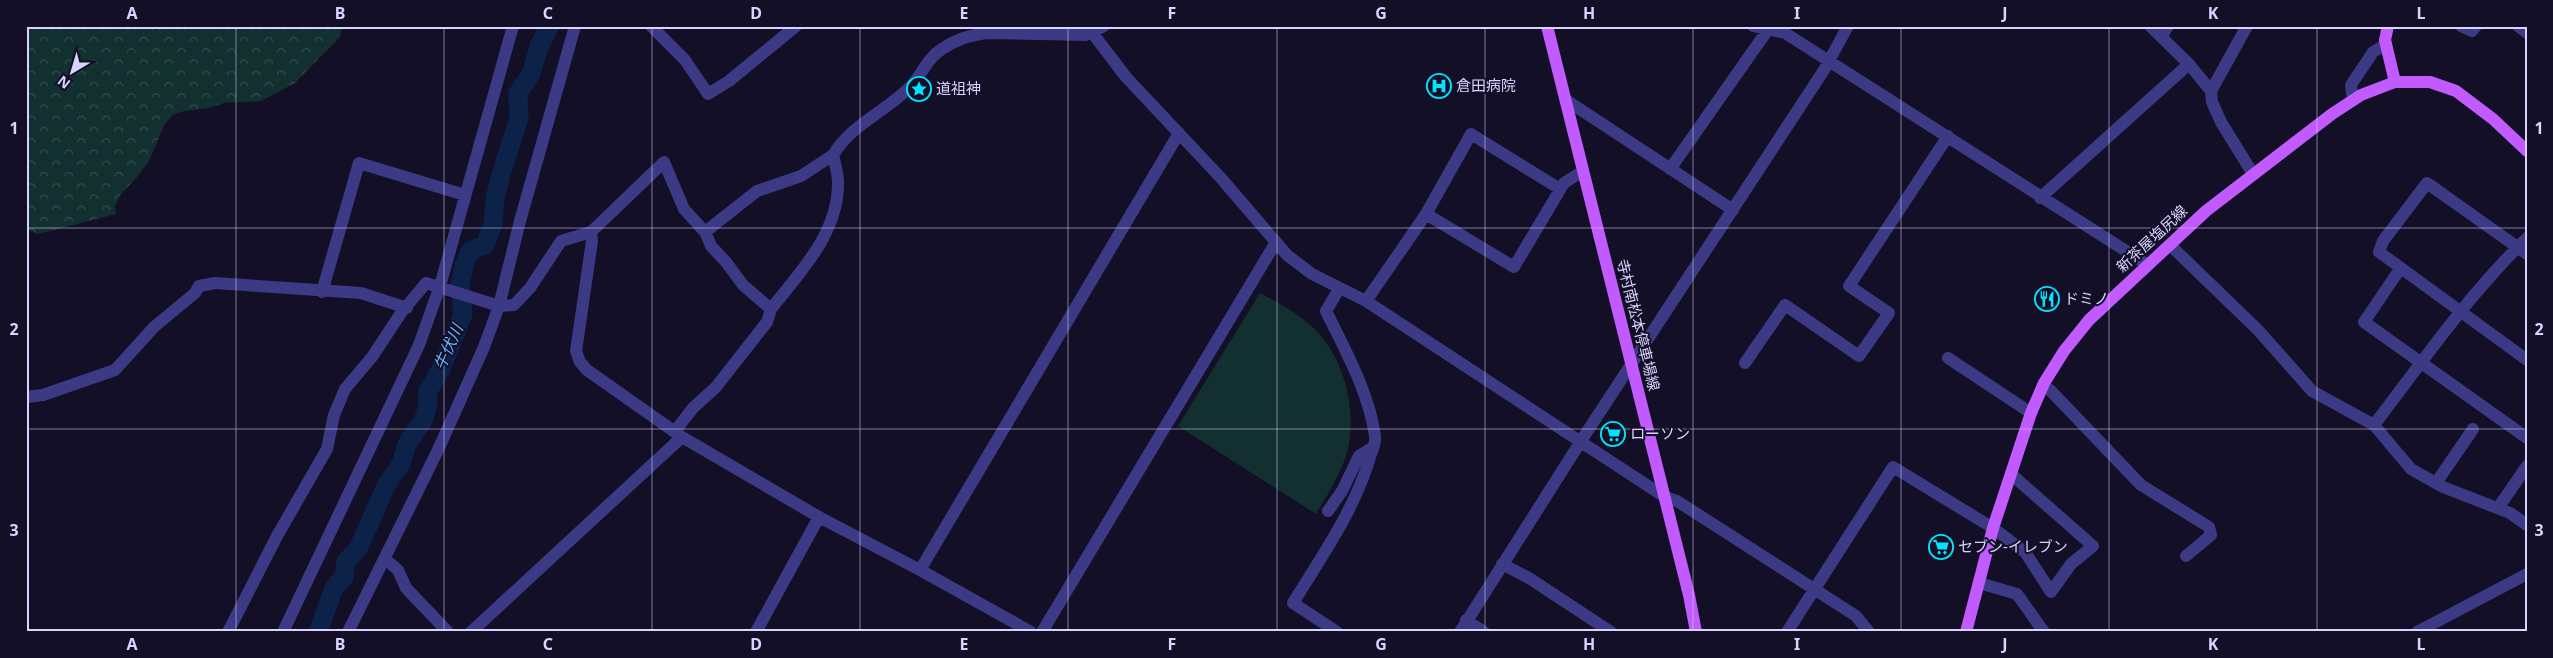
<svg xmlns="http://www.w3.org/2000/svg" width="2553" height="658" font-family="'Noto Sans','Noto Sans JP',sans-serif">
<defs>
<pattern id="forest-crowns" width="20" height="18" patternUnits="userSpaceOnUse" patternTransform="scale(1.25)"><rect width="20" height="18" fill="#12302f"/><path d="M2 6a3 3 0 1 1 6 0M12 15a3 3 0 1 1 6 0" fill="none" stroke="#344d4e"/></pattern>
</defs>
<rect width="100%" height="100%" fill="#130f26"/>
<path fill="url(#forest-crowns)" d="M 26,26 L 342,26 L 340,37 L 295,83 L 261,101 L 224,103 L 209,108 L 184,111 L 173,115 L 165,124 L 149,161 L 137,177 L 121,194 L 115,206 L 116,214 L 38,234 L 28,230 L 26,232 Z"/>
<path fill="#12302f" d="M 1260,293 C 1282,305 1306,317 1322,337 C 1346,367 1356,411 1348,448 C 1343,471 1328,494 1316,514 L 1178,426 Z"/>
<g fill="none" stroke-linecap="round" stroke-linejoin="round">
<path stroke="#0c2248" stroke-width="19" d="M 318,632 L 334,588 L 344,577 L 346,561 L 358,549 L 386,486 L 401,464 L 407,444 L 423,421 L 428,405 L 427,393 L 441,369 L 463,314 L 460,286 L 464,266 L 470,251 L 485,245 L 493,224 L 495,198 L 502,171 L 519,118 L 518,93 L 531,74 L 539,46 L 550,26"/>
<path stroke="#3d3a85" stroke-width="12" d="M 651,26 L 685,60 L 708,94 L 729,81 L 796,26
M 1087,26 L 1126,77 L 1220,177 L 1287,255 L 1312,274 L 1366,301 L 1665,497 L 1677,501 L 1856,616 L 1869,632
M 1753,26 L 1785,33 L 2148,265
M 2150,26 L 2189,64 L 2211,91 L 2212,102 L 2221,122 L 2253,174
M 2461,26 L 2472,31 L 2476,26
M 2518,26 L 2527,33
M 2161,37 L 2168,26
M 2211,91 L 2247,26
M 1566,100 L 1733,210
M 2353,100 L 2351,85 L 2373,52 L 2386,44
M 1670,169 L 1767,31
M 2040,198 L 2189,64
M 1426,214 L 1514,267 L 1564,183 L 1583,171
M 591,232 L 592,241 L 576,351 L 580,362 L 587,370 L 682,437 L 819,517 L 920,570 L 1031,632
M 705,232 L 757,191 L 801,176 L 833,155
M 2170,245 L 2258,330 L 2312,391 L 2374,425 L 2411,469 L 2443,487 L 2510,513 L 2527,525
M 2527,254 L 2427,183 L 2383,241 L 2379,252 L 2527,360
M 2400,269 L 2364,322 L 2527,438
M 322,292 L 359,163 L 465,195
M 1366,301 L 1426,214 L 1471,134 L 1560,189
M 1948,358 L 2031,413
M 1745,363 L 1785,305 L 1859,356 L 1889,313 L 1849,286 L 1948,136
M 2043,386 L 2050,390 L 2141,485 L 2209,527 L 2211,535 L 2186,556
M 26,397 L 43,395 L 115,370 L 154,327 L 195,293 L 199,286 L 215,283 L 361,293 L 407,308
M 2374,425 C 2423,361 2469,294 2527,238
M 675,431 L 693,408 L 716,387 L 767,322 L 771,309 C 800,272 839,233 838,182 C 838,173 835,164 833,155 C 852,124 885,112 910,87 C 922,75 927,58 942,49 C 957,39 970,35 988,33 L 1085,35 L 1104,26
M 2436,483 L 2473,429
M 2498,508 L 2527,466
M 1328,511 L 1342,491 L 1359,456 L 1373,447
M 385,559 L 398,570 L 406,588 L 448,632
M 1502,564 L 1529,578 L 1611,632
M 920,570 L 1179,133
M 1979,583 L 2017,594 L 2044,632
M 1466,620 L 1484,632
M 228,632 L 277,536 L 327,449 L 334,415 L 345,389 L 372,357 L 401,313 L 426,283 L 499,306 L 514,305 L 530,288 L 561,241 L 591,232 L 664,162 L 684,209 L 705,232 L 711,246 L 726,262 L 743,285 L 771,309
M 283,632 L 419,345 L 440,286 L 513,26
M 348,632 L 438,450 L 484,347 L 499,306 L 520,221 L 575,26
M 471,632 L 682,437
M 756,632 L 819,517
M 1042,632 L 1276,242
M 1337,632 L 1293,603 C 1322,556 1356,508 1371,454 C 1373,449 1376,442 1375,436 C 1369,392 1345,350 1326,311 L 1339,289
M 1460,632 L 1581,441 L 1824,70 L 1848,26
M 1787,632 L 1893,467 L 1993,528 L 2025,552 L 2051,592 L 2071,564 L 2093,546 L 2011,474
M 2417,632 L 2527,574"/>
<path stroke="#c25bff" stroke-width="12" d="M 1547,26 L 1689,595 L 1696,632
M 2388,26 L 2385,40 L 2395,82
M 1966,632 L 1993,528 L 2031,413 L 2044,383 L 2064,351 L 2089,320 L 2206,211 L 2332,114 L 2361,95 L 2395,82 L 2430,82 L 2456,91 L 2493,119 L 2527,151"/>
</g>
<path fill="none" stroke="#d9d4ff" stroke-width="1" stroke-opacity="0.55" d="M 236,26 L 236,632M 444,26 L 444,632M 652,26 L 652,632M 860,26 L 860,632M 1068,26 L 1068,632M 1277,26 L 1277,632M 1485,26 L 1485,632M 1693,26 L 1693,632M 1901,26 L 1901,632M 2109,26 L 2109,632M 2317,26 L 2317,632M 26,228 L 2527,228M 26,429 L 2527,429"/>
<defs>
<symbol id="hospital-ring" viewBox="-11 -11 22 22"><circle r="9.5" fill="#130f26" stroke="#00e5ff" stroke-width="1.5"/><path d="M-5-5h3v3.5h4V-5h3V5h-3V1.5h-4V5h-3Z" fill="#00e5ff"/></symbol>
<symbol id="sight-ring" viewBox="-11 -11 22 22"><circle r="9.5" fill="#130f26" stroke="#00e5ff" stroke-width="1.5"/><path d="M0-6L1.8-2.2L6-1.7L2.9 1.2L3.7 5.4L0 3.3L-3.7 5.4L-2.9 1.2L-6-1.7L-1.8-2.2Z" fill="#00e5ff"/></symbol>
<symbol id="restaurant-ring" viewBox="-11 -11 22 22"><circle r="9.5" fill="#130f26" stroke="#00e5ff" stroke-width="1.5"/><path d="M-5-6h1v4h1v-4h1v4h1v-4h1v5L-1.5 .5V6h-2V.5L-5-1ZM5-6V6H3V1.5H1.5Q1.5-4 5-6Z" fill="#00e5ff"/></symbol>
<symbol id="supermarket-ring" viewBox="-11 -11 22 22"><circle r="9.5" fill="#130f26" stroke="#00e5ff" stroke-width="1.5"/><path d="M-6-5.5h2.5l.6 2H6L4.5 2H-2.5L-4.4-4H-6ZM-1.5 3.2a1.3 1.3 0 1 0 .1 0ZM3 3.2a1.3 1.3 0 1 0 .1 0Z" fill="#00e5ff"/></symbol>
</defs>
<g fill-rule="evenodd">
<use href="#hospital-ring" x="1425" y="72" width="28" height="28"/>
<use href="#sight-ring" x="905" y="75" width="28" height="28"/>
<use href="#restaurant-ring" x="2033" y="285" width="28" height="28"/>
<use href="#supermarket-ring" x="1599" y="420" width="28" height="28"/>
<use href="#supermarket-ring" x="1927" y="533" width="28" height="28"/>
</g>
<g text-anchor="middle" stroke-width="4" stroke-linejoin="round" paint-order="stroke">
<g font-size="15" fill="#d9d4ff" stroke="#130f26" text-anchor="start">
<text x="1456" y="91">倉田病院</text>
<text x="936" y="94">道祖神</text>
<text x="2064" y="304">ドミノ</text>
<text x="1630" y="439">ローソン</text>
<text x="1958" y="552">セブン-イレブン</text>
</g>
<g font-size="15" fill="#d9d4ff" stroke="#130f26">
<text transform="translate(2152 239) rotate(-43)" y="5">新茶屋塩尻線</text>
<text transform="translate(1638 325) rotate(76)" y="5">寺村南松本停車場線</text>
</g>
<g font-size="16" font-style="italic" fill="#62b6ff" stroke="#130f26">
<text transform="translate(448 347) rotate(-66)" y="6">牛伏川</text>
</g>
</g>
<rect width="2553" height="658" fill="none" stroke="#130f26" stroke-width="55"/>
<g transform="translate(72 72) rotate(218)" stroke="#130f26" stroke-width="4" paint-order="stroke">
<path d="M0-4L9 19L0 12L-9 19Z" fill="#d9d4ff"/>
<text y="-8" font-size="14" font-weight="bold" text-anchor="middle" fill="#d9d4ff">N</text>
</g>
<rect x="28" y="28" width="2498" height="602" fill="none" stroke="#d9d4ff" stroke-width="2"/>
<g font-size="16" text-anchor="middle" font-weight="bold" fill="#d9d4ff">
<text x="132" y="19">A</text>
<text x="340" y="19">B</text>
<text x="548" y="19">C</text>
<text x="756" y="19">D</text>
<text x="964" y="19">E</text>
<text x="1172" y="19">F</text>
<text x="1381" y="19">G</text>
<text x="1589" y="19">H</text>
<text x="1797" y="19">I</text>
<text x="2005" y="19">J</text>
<text x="2213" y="19">K</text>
<text x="2421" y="19">L</text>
<text x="14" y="134">1</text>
<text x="2539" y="134">1</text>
<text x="14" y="335">2</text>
<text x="2539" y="335">2</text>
<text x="14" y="536">3</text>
<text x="2539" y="536">3</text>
<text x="132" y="650">A</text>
<text x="340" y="650">B</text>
<text x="548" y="650">C</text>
<text x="756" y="650">D</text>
<text x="964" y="650">E</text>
<text x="1172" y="650">F</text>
<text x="1381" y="650">G</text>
<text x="1589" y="650">H</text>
<text x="1797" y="650">I</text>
<text x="2005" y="650">J</text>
<text x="2213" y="650">K</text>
<text x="2421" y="650">L</text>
</g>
</svg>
